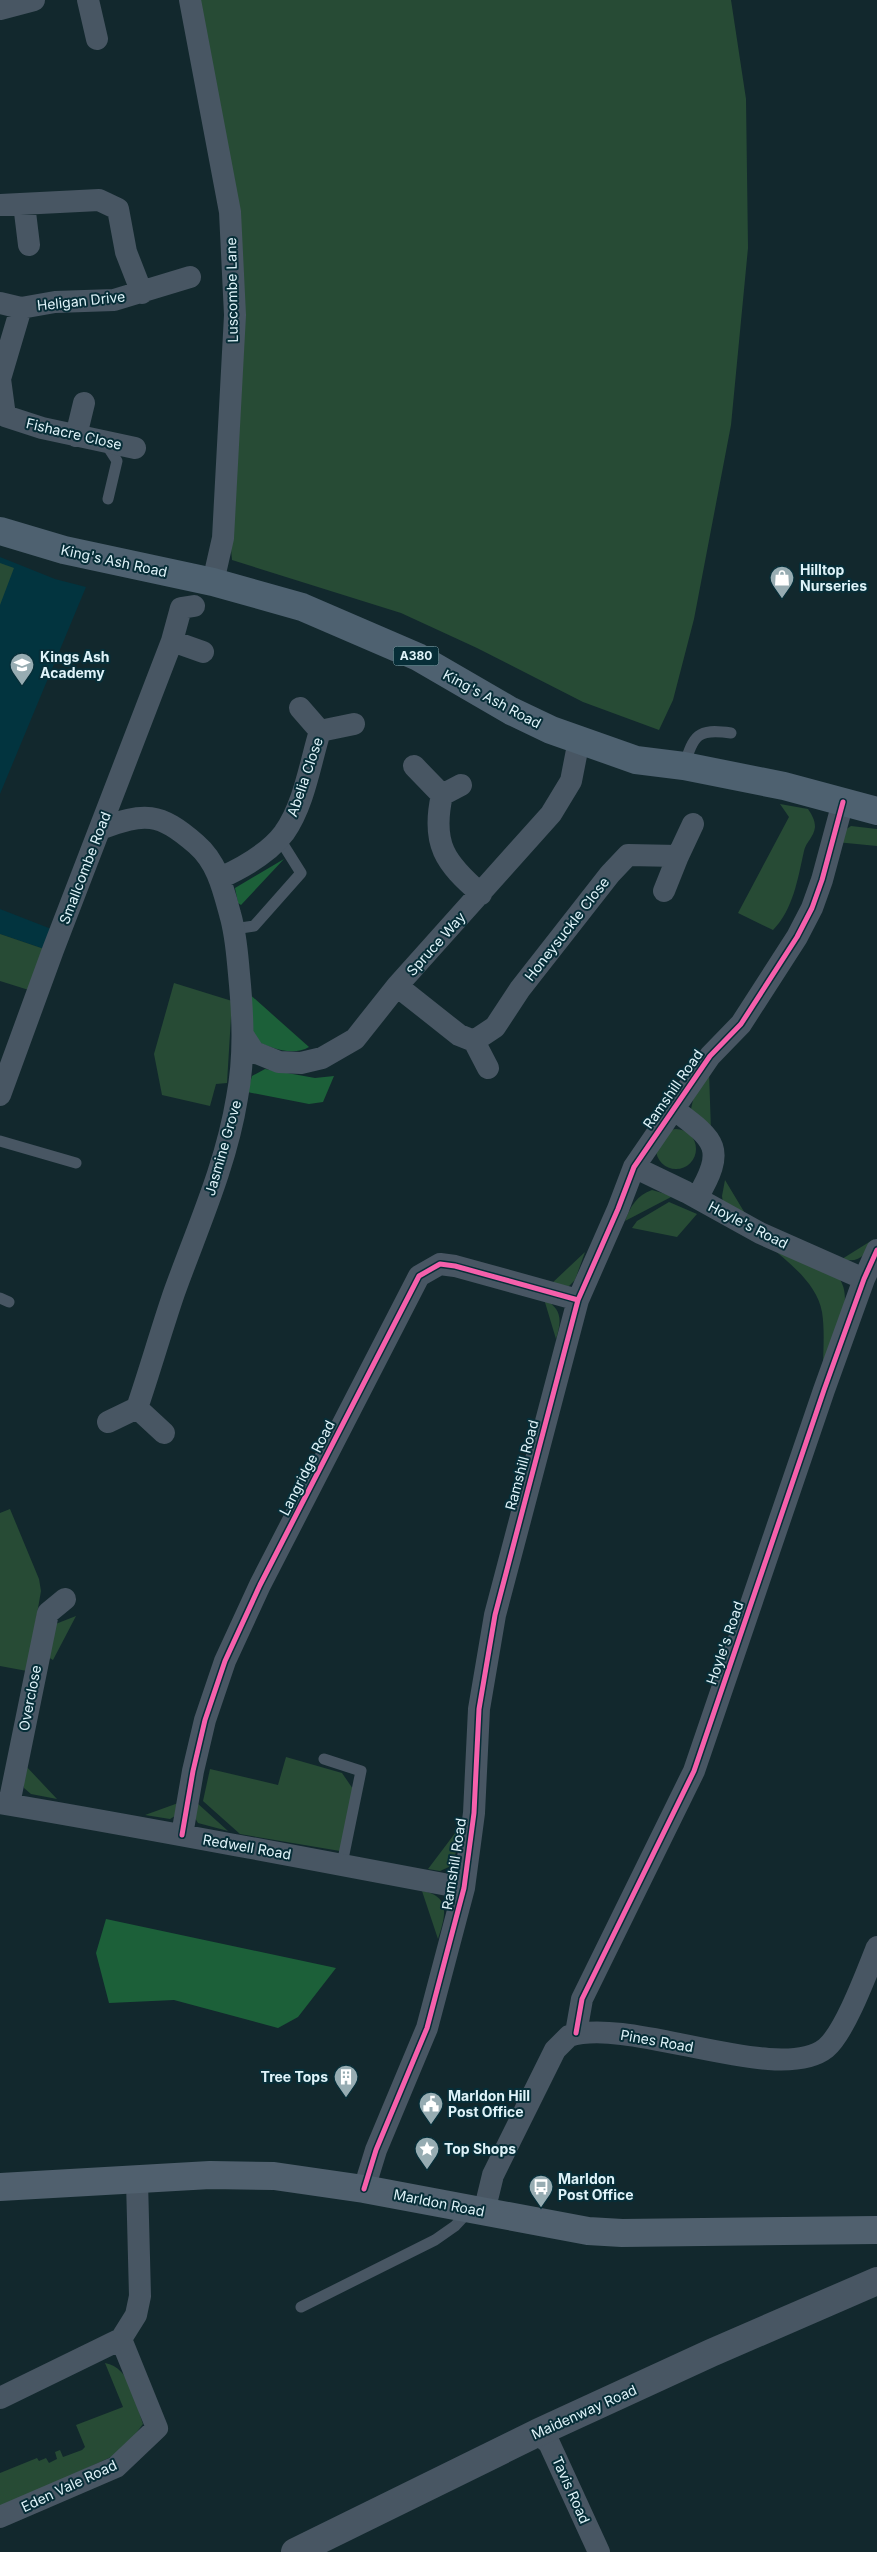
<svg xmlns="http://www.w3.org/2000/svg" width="877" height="2552" font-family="Inter,sans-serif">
<rect width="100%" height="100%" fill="#12282d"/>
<path fill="#02343f" d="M 0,557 L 55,579 L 86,587 L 0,794 Z
M 0,909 L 54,930 L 47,950 L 0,934 Z"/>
<path fill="#274b35" d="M 199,0 L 731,0 L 746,99 L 748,248 L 731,425 L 694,619 L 673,700 L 659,730 L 583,702 L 477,648 L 401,613 L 232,560 L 230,539 L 244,314 Z
M 0,563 L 14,568 L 0,605 Z
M 780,804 L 808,809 C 812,815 815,820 815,827 C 814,837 806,842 804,851 C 798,878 793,910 773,930 L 738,913 L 789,817 Z
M 851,826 L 877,829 L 877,846 L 836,842 L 842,832 Z
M 0,934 L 47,950 L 32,991 L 0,981 Z
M 174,983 L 232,1001 L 227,1083 L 216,1084 L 210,1106 L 162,1095 L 154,1054 Z
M 709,1072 L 711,1131 L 691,1109 L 693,1100 Z
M656 1149a20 20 0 1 1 40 0a20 20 0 1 1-40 0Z
M 725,1180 L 746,1215 L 723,1203 L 722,1196 Z
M 652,1190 L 673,1196 L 625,1221 C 630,1207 637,1195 652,1190 Z
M 669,1202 L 697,1214 L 677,1237 L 632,1228 L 637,1221 Z
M 874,1239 C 867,1254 859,1264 842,1259 Z
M 767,1244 L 839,1278 C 856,1302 832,1345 823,1371 C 823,1352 825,1331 822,1312 C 817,1283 788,1262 767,1244 Z
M 585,1252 L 575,1280 L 569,1286 L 550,1285 Z
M 544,1299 C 562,1309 562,1320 556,1339 Z
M 10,1509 L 39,1579 L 41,1591 L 27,1671 L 0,1666 L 0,1513 Z
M 76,1616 L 53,1660 L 48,1657 L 53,1625 Z
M 286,1757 L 342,1773 L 353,1789 L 340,1851 L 240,1834 L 203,1801 L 210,1769 L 278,1785 Z
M 24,1764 L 57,1799 L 31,1794 L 24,1788 Z
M 181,1802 L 175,1816 L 170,1819 L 145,1815 Z
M 196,1802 L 228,1831 L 198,1823 L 195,1818 Z
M 462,1824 L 460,1841 L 451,1866 L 440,1871 L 428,1869 Z
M 422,1891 C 452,1896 445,1917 438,1939 Z
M 105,2363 C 131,2368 135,2401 143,2424 L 122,2452 L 0,2508 L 0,2473 L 37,2458 L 39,2461 L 46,2458 L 49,2463 L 57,2459 L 55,2452 L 60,2450 L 63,2457 L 82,2450 L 85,2447 L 76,2425 L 123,2407 Z"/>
<path fill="#1c6039" d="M 284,859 L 241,905 L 238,903 L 235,888 Z
M 246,991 L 309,1047 C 292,1057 267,1047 252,1039 Z
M 265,1069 L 315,1078 L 334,1076 L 323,1102 L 309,1104 L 247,1092 L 252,1076 Z
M 106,1919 L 336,1968 L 298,2017 L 278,2028 L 174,2000 L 109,2003 L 96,1953 Z"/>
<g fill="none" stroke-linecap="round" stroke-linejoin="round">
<path stroke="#485663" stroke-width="11" d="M 106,444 L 117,461 L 108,499
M 684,766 C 694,735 697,728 731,733
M 234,929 L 254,926 L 301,873 L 279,838
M 0,1141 L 76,1163
M 0,1298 L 9,1302
M 324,1759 L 361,1771 L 342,1864
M 301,2307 L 435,2240 L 455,2226 L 470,2210"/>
<path stroke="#485663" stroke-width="22" d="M 88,0 L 97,39
M 190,0 L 230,212 L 235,315 L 223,538 L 213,582
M 0,9 L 34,0
M 24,204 L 29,245
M 0,205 L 99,200 L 118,209 L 126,252 L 142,293
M 0,303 L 21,308 L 55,302 L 114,300 L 190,277
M 21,308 L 0,379 L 5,416 L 42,428 L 135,448
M 76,436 L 84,403
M 172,641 L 203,652
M 320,731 L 354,724
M 414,766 L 442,795
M 461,785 L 442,795 C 431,844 445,863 481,894
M 100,829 C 145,812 159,812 196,844 C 217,862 223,888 230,914 C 236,934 237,953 239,974 C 243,1015 245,1057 237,1098 C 226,1166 197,1229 174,1293 C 161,1331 150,1370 137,1408 L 164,1433
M 220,878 C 242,868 269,853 284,833 C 304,805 310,764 320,731 L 300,708
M 664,891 L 678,856
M 397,986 L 459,1035 L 474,1041 L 495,1027 L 520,989 L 610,874 L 628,855 L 678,856 L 693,824
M 243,1035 L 254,1052 L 279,1062 L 301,1063 L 322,1058 L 355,1039 L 397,986 L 551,814 L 571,781 L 579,740
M 474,1041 L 488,1068
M 0,1095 L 53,950 L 172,641 L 181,608 L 194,606
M 672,1108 C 715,1140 727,1147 697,1198
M 634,1167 L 686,1192 L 760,1233 L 864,1279
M 108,1422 L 137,1408
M 0,1803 C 155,1829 309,1859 464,1888
M 9,1804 L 48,1613 L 65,1599
M 182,1835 L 193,1771 L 205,1720 L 225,1661 L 260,1585 L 419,1276 L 440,1264 L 455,1266 L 578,1300
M 576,2033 L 582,1999 L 694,1771 L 824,1390 L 864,1279 L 877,1250
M 364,2189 L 376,2150 L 427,2028 L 464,1888 L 474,1813 L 479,1709 L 495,1615 L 578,1300 L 618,1209 L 634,1167 L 710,1056 L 741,1024 L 797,937 L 812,908 L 822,880 L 843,802
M 484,2212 L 493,2175 L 555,2050 L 569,2036 C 630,2016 779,2086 826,2048 C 845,2032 867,1972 877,1947
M 0,2398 L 121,2339
M 537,2433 L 549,2443 L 599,2552
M 0,2517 L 116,2467 L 157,2428 L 121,2339 L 136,2315 L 140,2296 L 137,2181"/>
<path stroke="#485663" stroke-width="28" d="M 295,2552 L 537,2433 L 711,2353 L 877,2281"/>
<path stroke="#50606e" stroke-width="28" d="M 0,2187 L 210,2175 L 274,2176 L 364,2189 L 588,2231 L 622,2233 L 877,2230"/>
<path stroke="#4e6170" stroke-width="28" d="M 0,531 L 64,550 L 213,582 L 302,607 L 418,657 L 511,711 L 551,730 L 636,760 L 684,766 L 784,786 L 877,811"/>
<defs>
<path id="cycleway" d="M 182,1835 L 193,1771 L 205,1720 L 225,1661 L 260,1585 L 419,1276 L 440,1264 L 455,1266 L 578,1300
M 576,2033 L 582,1999 L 694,1771 L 824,1390 L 864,1279 L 877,1250
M 364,2189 L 376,2150 L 427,2028 L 464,1888 L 474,1813 L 479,1709 L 495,1615 L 578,1300 L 618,1209 L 634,1167 L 710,1056 L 741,1024 L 797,937 L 812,908 L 822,880 L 843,802"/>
</defs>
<use href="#cycleway" stroke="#072e38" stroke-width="8"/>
<use href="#cycleway" stroke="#f560ab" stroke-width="5"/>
</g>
<defs>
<symbol id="shop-pin" viewBox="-11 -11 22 30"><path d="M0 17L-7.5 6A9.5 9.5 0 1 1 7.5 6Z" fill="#97acb2" stroke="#072e38"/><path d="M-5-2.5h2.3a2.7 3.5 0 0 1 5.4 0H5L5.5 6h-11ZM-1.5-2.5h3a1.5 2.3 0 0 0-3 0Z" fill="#fff"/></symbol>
<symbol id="school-pin" viewBox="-11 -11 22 30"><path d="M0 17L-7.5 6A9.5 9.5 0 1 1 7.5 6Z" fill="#97acb2" stroke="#072e38"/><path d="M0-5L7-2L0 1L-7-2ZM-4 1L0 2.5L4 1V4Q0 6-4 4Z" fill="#fff"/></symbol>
<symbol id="building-pin" viewBox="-11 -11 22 30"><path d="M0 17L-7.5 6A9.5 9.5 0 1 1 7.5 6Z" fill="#97acb2" stroke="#072e38"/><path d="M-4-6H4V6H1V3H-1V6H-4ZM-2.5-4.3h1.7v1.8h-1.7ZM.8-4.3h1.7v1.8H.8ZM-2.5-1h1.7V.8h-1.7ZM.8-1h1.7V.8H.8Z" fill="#fff"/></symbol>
<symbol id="civic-pin" viewBox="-11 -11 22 30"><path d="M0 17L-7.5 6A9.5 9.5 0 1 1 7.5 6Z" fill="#97acb2" stroke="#072e38"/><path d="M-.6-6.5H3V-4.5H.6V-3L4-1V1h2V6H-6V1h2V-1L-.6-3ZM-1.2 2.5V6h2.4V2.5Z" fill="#fff"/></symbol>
<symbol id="sight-pin" viewBox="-11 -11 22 30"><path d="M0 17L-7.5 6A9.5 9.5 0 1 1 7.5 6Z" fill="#97acb2" stroke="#072e38"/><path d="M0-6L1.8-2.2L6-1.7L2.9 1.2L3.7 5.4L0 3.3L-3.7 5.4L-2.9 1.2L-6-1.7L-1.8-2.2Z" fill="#fff"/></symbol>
<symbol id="bus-pin" viewBox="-11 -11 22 30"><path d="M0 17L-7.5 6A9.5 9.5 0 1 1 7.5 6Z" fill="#97acb2" stroke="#072e38"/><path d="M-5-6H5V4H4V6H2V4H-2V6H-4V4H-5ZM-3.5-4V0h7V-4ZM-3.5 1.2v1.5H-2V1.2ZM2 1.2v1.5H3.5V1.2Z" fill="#fff"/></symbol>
</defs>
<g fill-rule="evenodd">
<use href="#shop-pin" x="768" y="564" width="28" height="38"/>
<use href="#school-pin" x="8" y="651" width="28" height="38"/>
<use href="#building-pin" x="332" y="2063" width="28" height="38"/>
<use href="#civic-pin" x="417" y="2090" width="28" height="38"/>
<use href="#sight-pin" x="413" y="2135" width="28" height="38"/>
<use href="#bus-pin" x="527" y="2173" width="28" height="38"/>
</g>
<g text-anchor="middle" stroke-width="4" stroke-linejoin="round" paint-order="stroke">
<rect fill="#072e38" stroke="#9eb8bf" stroke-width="1" x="393.5" y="646.5" width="45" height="19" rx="4"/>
<g font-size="12" font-weight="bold" fill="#dff3f9">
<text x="416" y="660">A380</text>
</g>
<g font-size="14" fill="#dff3f9" stroke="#072e38">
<text transform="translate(232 290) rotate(-91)" y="5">Luscombe Lane</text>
<text transform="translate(81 301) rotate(-6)" y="5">Heligan Drive</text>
<text transform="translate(74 434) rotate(13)" y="5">Fishacre Close</text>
<text transform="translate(114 561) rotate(12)" y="5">King's Ash Road</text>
<text transform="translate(492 699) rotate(28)" y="5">King's Ash Road</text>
<text transform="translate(305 777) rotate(-71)" y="5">Abelia Close</text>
<text transform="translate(85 868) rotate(-69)" y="5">Smallcombe Road</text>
<text transform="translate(567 929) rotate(-52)" y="5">Honeysuckle Close</text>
<text transform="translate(436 944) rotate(-48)" y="5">Spruce Way</text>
<text transform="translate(673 1089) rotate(-55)" y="5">Ramshill Road</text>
<text transform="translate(223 1148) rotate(-74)" y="5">Jasmine Grove</text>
<text transform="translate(748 1225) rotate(27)" y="5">Hoyle's Road</text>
<text transform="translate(522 1465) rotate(-75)" y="5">Ramshill Road</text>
<text transform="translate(307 1468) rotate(-63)" y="5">Langridge Road</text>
<text transform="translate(725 1643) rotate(-71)" y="5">Hoyle's Road</text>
<text transform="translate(30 1698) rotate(-79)" y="5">Overclose</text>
<text transform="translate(247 1847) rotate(10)" y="5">Redwell Road</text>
<text transform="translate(454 1864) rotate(-81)" y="5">Ramshill Road</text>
<text transform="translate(657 2041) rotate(10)" y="5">Pines Road</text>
<text transform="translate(439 2203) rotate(11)" y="5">Marldon Road</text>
<text transform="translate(584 2412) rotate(-24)" y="5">Maidenway Road</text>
<text transform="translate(69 2486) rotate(-25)" y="5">Eden Vale Road</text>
<text transform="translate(571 2490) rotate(66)" y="5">Tavis Road</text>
</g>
<g font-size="14" font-weight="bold" fill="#dff3f9" stroke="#072e38" text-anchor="start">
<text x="800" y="575">Hilltop<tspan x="800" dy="16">Nurseries</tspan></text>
<text x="40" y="662">Kings Ash<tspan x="40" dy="16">Academy</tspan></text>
<text x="328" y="2082" text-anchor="end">Tree Tops</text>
<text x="448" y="2101">Marldon Hill<tspan x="448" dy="16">Post Office</tspan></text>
<text x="444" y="2154">Top Shops</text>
<text x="558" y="2184">Marldon<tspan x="558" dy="16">Post Office</tspan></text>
</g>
</g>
</svg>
